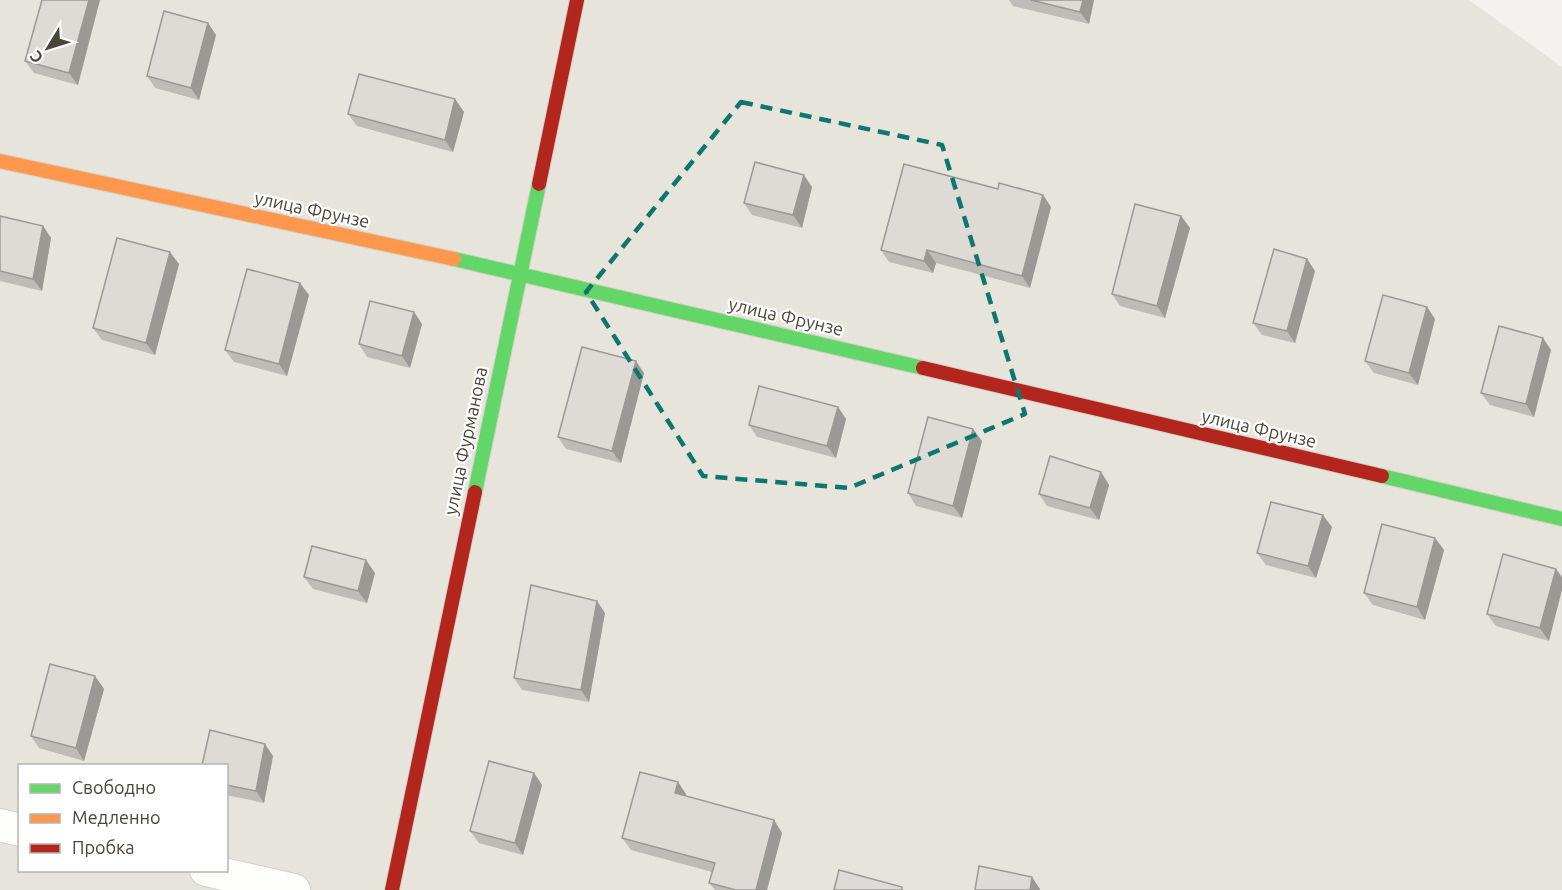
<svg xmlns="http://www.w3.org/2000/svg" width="1562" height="890" font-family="Ubuntu,sans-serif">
<rect width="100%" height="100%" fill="#f4f2ee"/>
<path fill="#e7e4dc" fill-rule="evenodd" d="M 0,0 L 1469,0 L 1562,67 L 1562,890 L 0,890 ZM 20,766 L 226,766 L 226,870 L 20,870 Z"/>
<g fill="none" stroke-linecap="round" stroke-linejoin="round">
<defs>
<path id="street" d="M 0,825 L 20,830
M 206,870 L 294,890"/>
<path id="fast" d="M 454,259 L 923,368
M 1382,476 L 1562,519
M 475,492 L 539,184"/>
<path id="slow" d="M 0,161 L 454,259"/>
<path id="jam" d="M 539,184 L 577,0
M 923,368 L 1382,476
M 392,890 L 475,492"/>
</defs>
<use href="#street" stroke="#d2d0cb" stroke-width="34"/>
<use href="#fast" stroke="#d3cfc5" stroke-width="16"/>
<use href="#slow" stroke="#d3cfc5" stroke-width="16"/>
<use href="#jam" stroke="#d3cfc5" stroke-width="16"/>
<use href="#street" stroke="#fdfdfc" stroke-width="32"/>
<use href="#fast" stroke="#63d668" stroke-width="14"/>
<use href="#slow" stroke="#ff974d" stroke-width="14"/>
<use href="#jam" stroke="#b3261e" stroke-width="14"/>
</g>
<path fill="#bfbcb8" d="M 42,0 L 78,85 L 34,73 L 25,61 Z
M 1009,0 L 1094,0 L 1089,24 L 1013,6 Z
M 208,23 L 216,35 L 199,100 L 155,88 L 147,76 Z
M 455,99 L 464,112 L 453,152 L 357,126 L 348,114 Z
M 812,187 L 802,228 L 752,215 L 744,203 Z
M 998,189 L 1043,195 L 1051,207 L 1030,288 L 936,263 L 933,273 L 889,262 L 881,250 Z
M 0,216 L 43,226 L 51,238 L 42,291 L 0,281 Z
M 1181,216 L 1190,228 L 1165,318 L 1120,306 L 1112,294 Z
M 1307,259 L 1315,271 L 1295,343 L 1262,335 L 1253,323 Z
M 179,264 L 155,355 L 102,340 L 93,328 Z
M 309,295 L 287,376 L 234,362 L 225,350 Z
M 1427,307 L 1435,319 L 1418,385 L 1374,373 L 1365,361 Z
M 414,312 L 422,324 L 410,368 L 367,357 L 359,344 Z
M 1543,338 L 1551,350 L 1534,417 L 1490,405 L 1481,393 Z
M 644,373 L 621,463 L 566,449 L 558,437 Z
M 838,407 L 846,419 L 836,458 L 757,437 L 749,425 Z
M 973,429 L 982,441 L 962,518 L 916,506 L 908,493 Z
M 1101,472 L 1109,485 L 1099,520 L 1047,506 L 1039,494 Z
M 1332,527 L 1316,578 L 1266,565 L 1257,553 Z
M 1435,538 L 1444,550 L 1425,620 L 1373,605 L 1364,593 Z
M 1503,554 L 1549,641 L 1496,626 L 1487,614 Z
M 375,573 L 367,603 L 313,589 L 304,577 Z
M 605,613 L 589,702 L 522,690 L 514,678 Z
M 95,676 L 104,689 L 84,761 L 39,748 L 31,736 Z
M 273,756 L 264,803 L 226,795 L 226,765 Z
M 534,773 L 542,785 L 523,855 L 479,843 L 470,831 Z
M 686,794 L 686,796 L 774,820 L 782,833 L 767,890 L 715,890 L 709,883 L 712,872 L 631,850 L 622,838 Z"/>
<path fill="#9b9996" d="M 89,0 L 100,0 L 78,85 L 69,73 Z
M 1083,0 L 1094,0 L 1089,24 L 1080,12 Z
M 208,23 L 216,35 L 199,100 L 191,88 Z
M 455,99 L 464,112 L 453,152 L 445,140 Z
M 804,175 L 812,187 L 802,228 L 793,215 Z
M 1043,195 L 1051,207 L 1030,288 L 1022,276 Z
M 1181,216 L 1190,228 L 1165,318 L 1157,306 Z
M 43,226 L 51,238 L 42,291 L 33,279 Z
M 927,250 L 936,263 L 933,273 L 924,261 Z
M 170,252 L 179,264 L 155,355 L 146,343 Z
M 1307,259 L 1315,271 L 1295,343 L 1287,331 Z
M 300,283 L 309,295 L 287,376 L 279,364 Z
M 1427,307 L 1435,319 L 1418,385 L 1409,373 Z
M 414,312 L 422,324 L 410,368 L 402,356 Z
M 1543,338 L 1551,350 L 1534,417 L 1526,404 Z
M 636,361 L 644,373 L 621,463 L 612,451 Z
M 838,407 L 846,419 L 836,458 L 827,446 Z
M 973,429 L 982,441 L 962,518 L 953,506 Z
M 1101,472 L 1109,485 L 1099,520 L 1090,508 Z
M 1323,515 L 1332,527 L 1316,578 L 1308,566 Z
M 1435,538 L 1444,550 L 1425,620 L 1417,607 Z
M 366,560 L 375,573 L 367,603 L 358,591 Z
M 1556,569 L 1562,577 L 1562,590 L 1549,641 L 1540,628 Z
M 597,601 L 605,613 L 589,702 L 581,690 Z
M 95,676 L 104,689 L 84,761 L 76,748 Z
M 265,744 L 273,756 L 264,803 L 256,791 Z
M 534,773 L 542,785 L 523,855 L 515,843 Z
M 678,782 L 686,794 L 683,806 L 675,793 Z
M 774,820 L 782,833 L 767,890 L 756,890 Z
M 1032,877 L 1040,889 L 1040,890 L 1030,890 Z"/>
<path fill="#dedbd6" stroke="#9b9996" stroke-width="1.5" d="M 42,0 L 89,0 L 69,73 L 25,61 Z
M 1031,0 L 1083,0 L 1080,12 Z
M 164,11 L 208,23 L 191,88 L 147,76 Z
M 359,74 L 455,99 L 445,140 L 348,114 Z
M 755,162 L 804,175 L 793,215 L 744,203 Z
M 904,164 L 998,189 L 999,183 L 1043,195 L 1022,276 L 927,250 L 924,261 L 881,250 Z
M 1135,204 L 1181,216 L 1157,306 L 1112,294 Z
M 0,216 L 43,226 L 33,279 L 0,271 Z
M 117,238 L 170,252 L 146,343 L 93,328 Z
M 1274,249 L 1307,259 L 1287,331 L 1253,323 Z
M 247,269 L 300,283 L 279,364 L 225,350 Z
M 1383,295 L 1427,307 L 1409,373 L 1365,361 Z
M 370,301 L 414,312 L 402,356 L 359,344 Z
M 1499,326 L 1543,338 L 1526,404 L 1481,393 Z
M 582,347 L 636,361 L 612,451 L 558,437 Z
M 759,386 L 838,407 L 827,446 L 749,425 Z
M 928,417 L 973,429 L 953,506 L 908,493 Z
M 1050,456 L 1101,472 L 1090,508 L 1039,494 Z
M 1271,502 L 1323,515 L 1308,566 L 1257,553 Z
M 1382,524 L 1435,538 L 1417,607 L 1364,593 Z
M 312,546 L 366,560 L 358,591 L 304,577 Z
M 1503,554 L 1556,569 L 1540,628 L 1487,614 Z
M 531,585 L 597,601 L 581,690 L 514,678 Z
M 50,664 L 95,676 L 76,748 L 31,736 Z
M 210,730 L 265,744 L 256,791 L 226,785 L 226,765 L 202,765 Z
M 489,761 L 534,773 L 515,843 L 470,831 Z
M 640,772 L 678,782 L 675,793 L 774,820 L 756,890 L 736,890 L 709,883 L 715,863 L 622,838 Z
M 979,866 L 1032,877 L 1030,890 L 975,890 Z
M 839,870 L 902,887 L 902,890 L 834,890 Z"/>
<path fill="none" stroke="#0f766e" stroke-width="4.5" stroke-dasharray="12 8" stroke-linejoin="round" d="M 741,102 L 942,145 L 1025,414 L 849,488 L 703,476 L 586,292 Z"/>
<g text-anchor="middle" stroke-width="4.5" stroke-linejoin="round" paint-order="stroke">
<g font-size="18" fill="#4b4439" stroke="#fff">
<text transform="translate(312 210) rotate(12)" y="6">улица Фрунзе</text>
<text transform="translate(786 317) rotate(13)" y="6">улица Фрунзе</text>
<text transform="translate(1259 429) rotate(13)" y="6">улица Фрунзе</text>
<text transform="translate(466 441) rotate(-78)" y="6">улица Фурманова</text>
</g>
</g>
<rect x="18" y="764" width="210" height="108" fill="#ffffff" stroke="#b7b4b0" stroke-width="1.5"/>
<rect x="30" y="784" width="30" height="9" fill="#63d668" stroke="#b7b4b0" stroke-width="1.5"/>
<text x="72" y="794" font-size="18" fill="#4b4439">Свободно</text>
<rect x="30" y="814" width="30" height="9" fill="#ff974d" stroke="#b7b4b0" stroke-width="1.5"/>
<text x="72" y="824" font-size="18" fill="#4b4439">Медленно</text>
<rect x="30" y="844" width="30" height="9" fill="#b3261e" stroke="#b7b4b0" stroke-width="1.5"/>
<text x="72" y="854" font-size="18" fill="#4b4439">Пробка</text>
<g transform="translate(48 48) rotate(232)" stroke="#ffffff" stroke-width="4.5" paint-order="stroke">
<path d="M0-4.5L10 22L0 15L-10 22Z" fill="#4b4439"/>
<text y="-9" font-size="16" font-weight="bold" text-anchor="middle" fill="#4b4439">С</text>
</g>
</svg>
